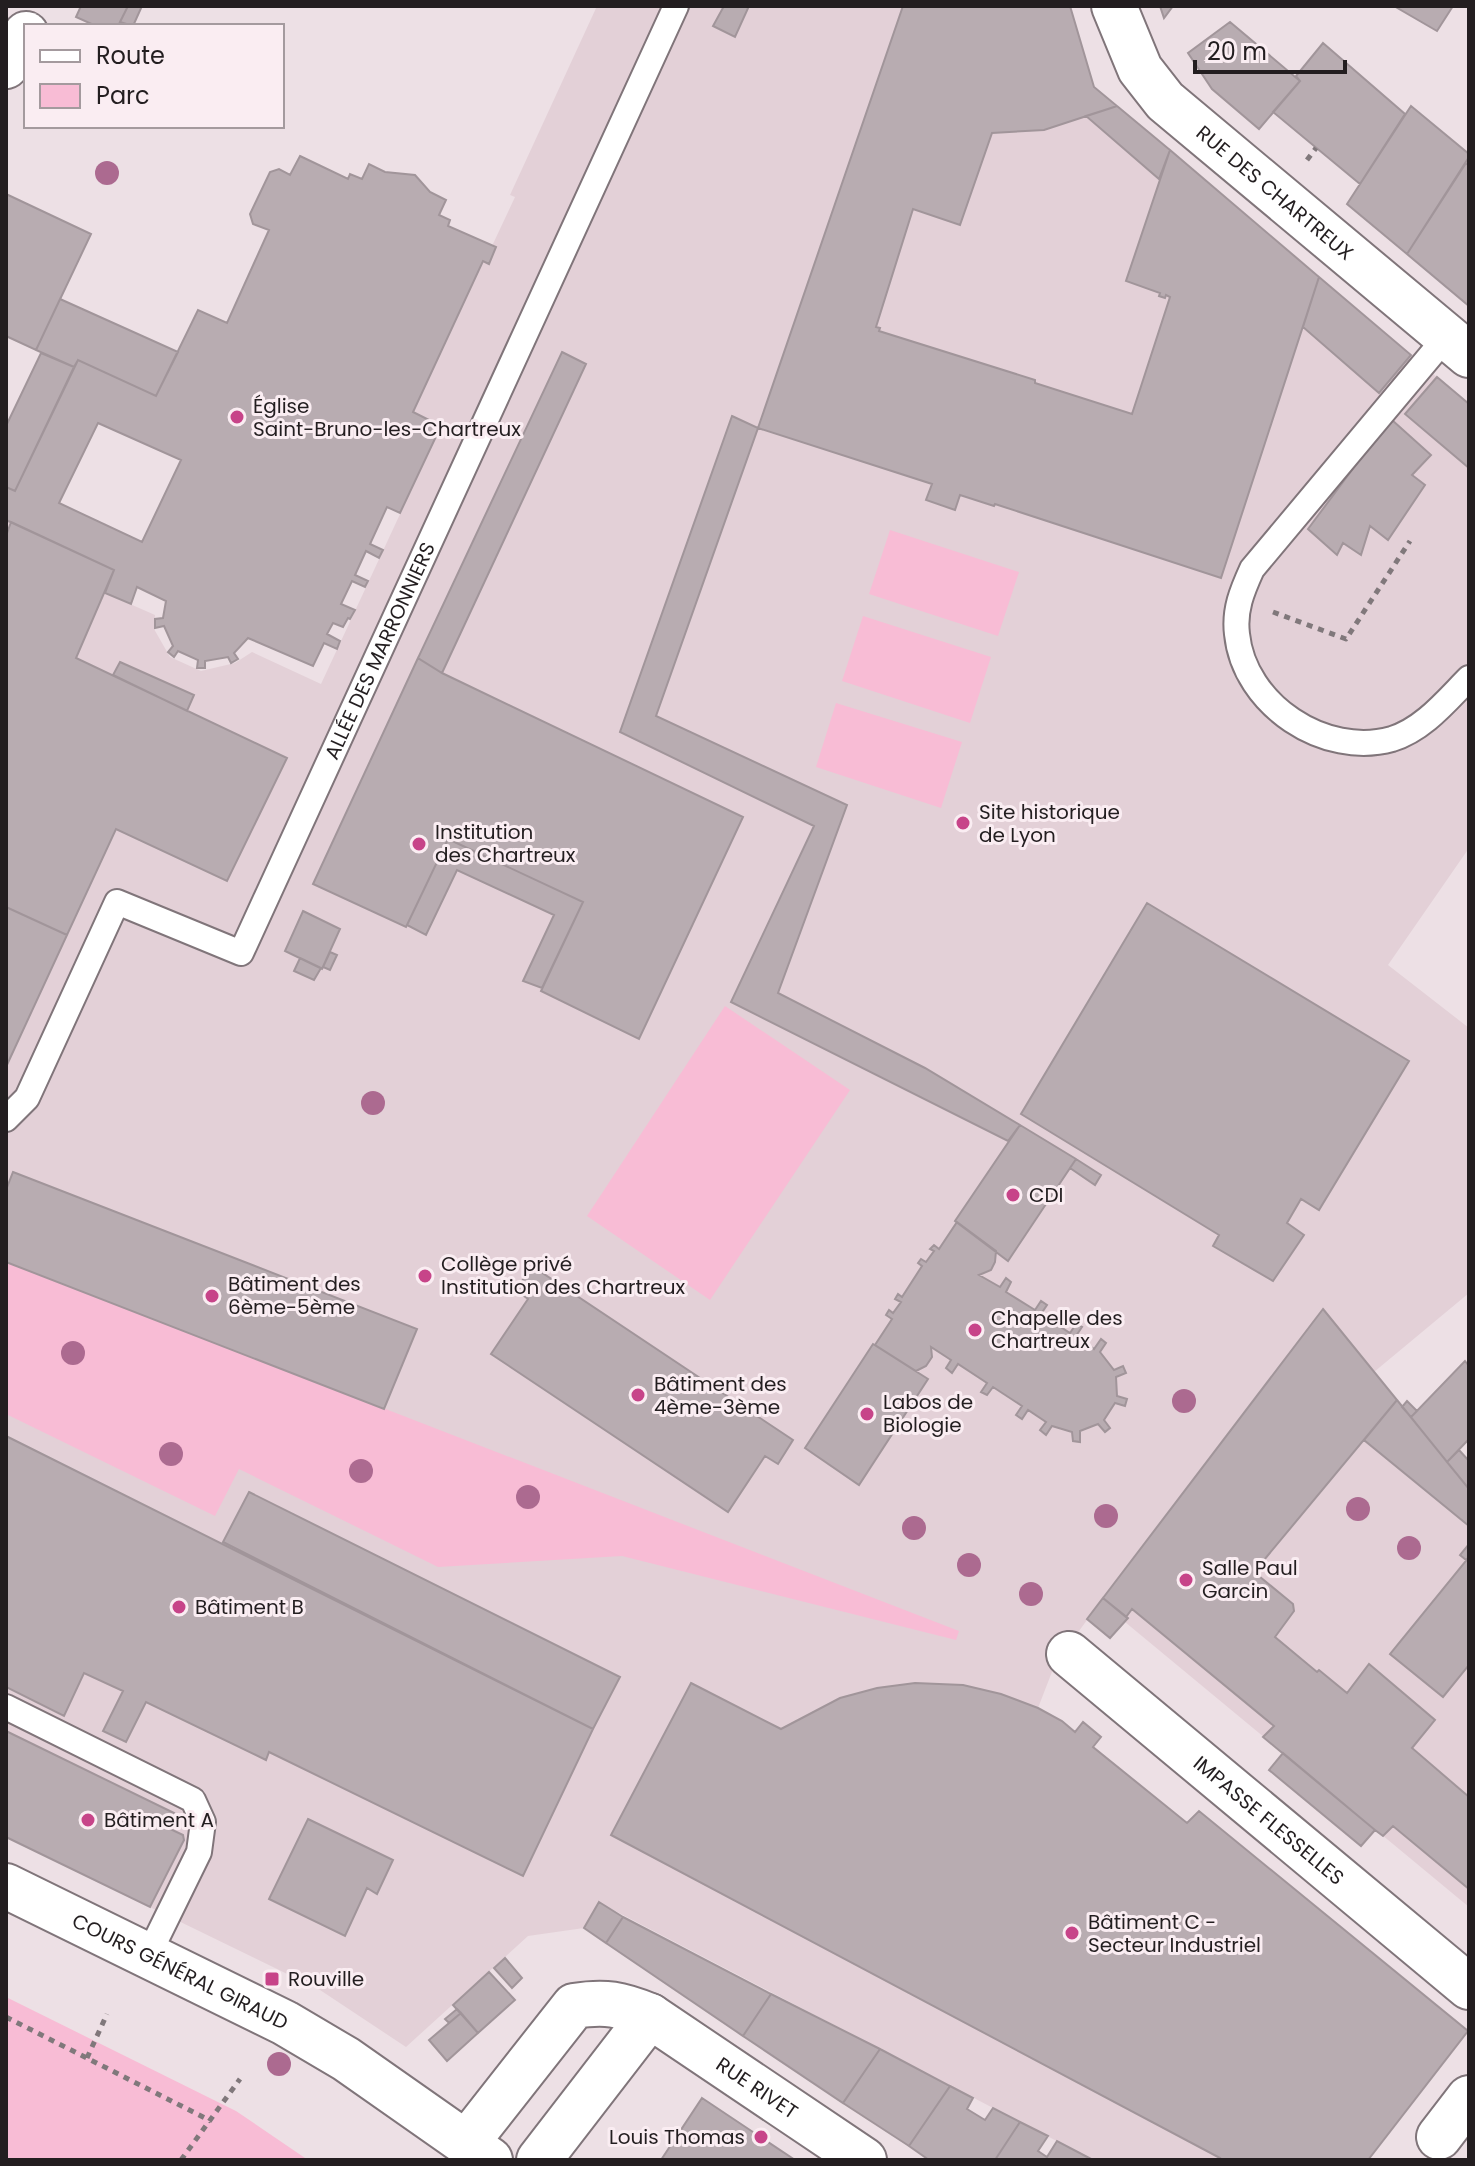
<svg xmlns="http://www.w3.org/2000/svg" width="1475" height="2166" font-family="Poppins,sans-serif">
<rect width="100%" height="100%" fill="#ede0e5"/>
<path fill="#e3d0d7" d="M 597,6 L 1070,6 L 1094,88 L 1469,404 L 1469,848 L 1388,965 L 1469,1028 L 1469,1293 L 1374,1372 L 1469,1489 L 1469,1907 L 1125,1622 L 1110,1638 L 1087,1620 L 1055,1664 L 1038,1708 L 1074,1731 L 1083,1722 L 1101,1737 L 1094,1747 L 1186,1823 L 1199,1811 L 1468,2031 L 1368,2160 L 1093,2160 L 600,1903 L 584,1928 L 528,1936 L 406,2047 L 320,1990 L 6,1837 L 6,520 L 114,570 L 105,593 L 155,615 L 154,629 L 170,657 L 201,671 L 235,663 L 252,652 L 321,684 L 441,426 L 413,412 L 483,261 L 489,263 L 496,248 L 492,246 L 515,197 L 510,195 Z"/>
<path fill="#f8bcd5" d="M 890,530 L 1019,572 L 998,636 L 869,594 Z
M 863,616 L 991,657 L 970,723 L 842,681 Z
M 836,703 L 962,742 L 941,808 L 816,767 Z
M 725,1006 L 850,1090 L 710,1300 L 587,1216 Z
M 6,1262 L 959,1631 L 956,1640 L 622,1556 L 438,1567 L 239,1469 L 215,1516 L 6,1414 Z
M 6,1997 L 236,2111 L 308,2160 L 6,2160 Z"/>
<path fill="#b8acb1" stroke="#a1959a" stroke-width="2" fill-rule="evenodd" d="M 81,6 L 128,6 L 118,26 L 96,26 L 76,17 Z
M 128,6 L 142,6 L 133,26 L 120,22 Z
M 724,6 L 749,6 L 735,37 L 713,26 Z
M 903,6 L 1070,6 L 1094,87 L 1117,106 L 1044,130 L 992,133 L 960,225 L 913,209 L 876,327 L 880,328 L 879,331 L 1035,380 L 1035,383 L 1132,414 L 1170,297 L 1166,295 L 1165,298 L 1159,296 L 1160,293 L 1126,281 L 1170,150 L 1319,277 L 1221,578 L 995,504 L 994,506 L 960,495 L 955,510 L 926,500 L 932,484 L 758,428 Z
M 1160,6 L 1173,6 L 1164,18 Z
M 1394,6 L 1453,6 L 1437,31 Z
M 1230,22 L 1300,81 L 1259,129 L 1212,89 L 1188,53 Z
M 1323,43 L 1405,114 L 1360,184 L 1273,112 L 1300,81 L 1296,76 Z
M 1117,106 L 1170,150 L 1159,179 L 1086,116 Z
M 1411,106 L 1469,154 L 1469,157 L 1407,254 L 1347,204 Z
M 300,156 L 348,179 L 350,174 L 362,179 L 369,164 L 385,172 L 415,175 L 430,192 L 446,200 L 439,215 L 450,220 L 448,226 L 496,247 L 489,264 L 483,261 L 413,412 L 441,426 L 400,513 L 387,507 L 370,544 L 383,550 L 379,558 L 366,551 L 355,575 L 368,581 L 365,587 L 352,581 L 341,604 L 355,610 L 350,619 L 348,618 L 343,627 L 333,623 L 327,634 L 340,641 L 337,649 L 324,643 L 313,666 L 248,638 L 234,653 L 238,659 L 231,663 L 228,657 L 205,661 L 205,668 L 197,668 L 198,660 L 178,651 L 174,657 L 168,652 L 173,646 L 164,626 L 155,628 L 155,619 L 163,618 L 166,601 L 137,587 L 131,604 L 105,593 L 114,570 L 6,520 L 6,487 L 15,491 L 78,360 L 156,396 L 198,310 L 227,323 L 269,230 L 253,224 L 250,214 L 270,172 L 279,169 L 290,175 ZM 98,423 L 181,460 L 142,542 L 59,503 Z
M 1466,163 L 1469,166 L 1469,306 L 1407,254 Z
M 6,194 L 91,234 L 36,350 L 6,336 Z
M 1319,277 L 1411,355 L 1379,393 L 1303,327 Z
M 60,299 L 178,352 L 156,396 L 78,360 L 74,367 L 36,350 Z
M 562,352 L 586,364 L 442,673 L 418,658 Z
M 41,353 L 74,367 L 15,491 L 6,487 L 6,426 Z
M 1437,377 L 1469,404 L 1469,468 L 1405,414 Z
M 732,416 L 758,428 L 656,716 L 847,805 L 778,993 L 925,1068 L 1020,1125 L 1008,1141 L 731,1002 L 814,826 L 620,732 Z
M 1392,420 L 1431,455 L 1412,475 L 1425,485 L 1388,540 L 1370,526 L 1361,555 L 1343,543 L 1337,555 L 1308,529 L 1378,435 Z
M 11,522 L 114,570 L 76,658 L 287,758 L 227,881 L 116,829 L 67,935 L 6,907 L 6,536 Z
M 418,658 L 442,673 L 743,817 L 639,1039 L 541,991 L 583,902 L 448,839 L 406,927 L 313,884 Z
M 120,662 L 194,695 L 187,711 L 113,675 Z
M 448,839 L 583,902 L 542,988 L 523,981 L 554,915 L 457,870 L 426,935 L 407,925 Z
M 1147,903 L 1409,1061 L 1319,1210 L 1301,1199 L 1287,1223 L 1304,1235 L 1273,1281 L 1213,1246 L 1219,1235 L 1021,1114 Z
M 6,907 L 67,935 L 6,1067 Z
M 303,911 L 340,929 L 322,969 L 285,951 Z
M 330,952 L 337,955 L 330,970 L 323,967 Z
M 300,958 L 321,968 L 314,980 L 294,971 Z
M 1020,1125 L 1076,1159 L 1008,1261 L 955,1221 Z
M 1076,1159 L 1101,1175 L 1095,1185 L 1070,1168 Z
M 13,1172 L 417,1329 L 384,1409 L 6,1262 L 6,1190 Z
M 957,1222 L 996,1251 L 995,1262 L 991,1270 L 979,1275 L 1000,1287 L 1006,1278 L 1011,1282 L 1006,1292 L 1035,1310 L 1041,1301 L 1047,1305 L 1041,1314 L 1070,1333 L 1076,1324 L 1082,1327 L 1076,1336 L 1094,1349 L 1101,1339 L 1106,1343 L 1100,1352 L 1114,1370 L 1123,1366 L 1126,1373 L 1116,1377 L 1117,1396 L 1127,1399 L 1125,1406 L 1115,1403 L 1104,1420 L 1110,1428 L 1105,1432 L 1098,1424 L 1080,1431 L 1080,1442 L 1073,1441 L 1072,1432 L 1052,1426 L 1046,1435 L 1040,1430 L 1046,1422 L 1028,1410 L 1022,1419 L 1016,1415 L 1022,1406 L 993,1387 L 987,1395 L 981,1392 L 987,1383 L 958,1364 L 952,1373 L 946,1368 L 951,1360 L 931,1347 L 932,1357 L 926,1366 L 916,1371 L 875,1345 L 892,1319 L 886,1315 L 889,1310 L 893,1313 L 901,1302 L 895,1299 L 898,1294 L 902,1297 L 922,1266 L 918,1263 L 921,1259 L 926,1262 L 934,1251 L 930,1249 L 934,1245 L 939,1249 Z
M 532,1266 L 793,1440 L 778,1464 L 765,1456 L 728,1512 L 491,1354 L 528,1299 L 516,1290 Z
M 1323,1309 L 1397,1400 L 1254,1572 L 1293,1604 L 1294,1611 L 1275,1637 L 1317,1672 L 1319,1670 L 1347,1693 L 1369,1664 L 1435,1720 L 1412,1748 L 1469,1797 L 1469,1889 L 1393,1826 L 1383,1836 L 1375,1830 L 1263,1737 L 1274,1726 L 1132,1609 L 1126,1617 L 1103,1598 Z
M 873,1344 L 928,1379 L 859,1485 L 805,1448 Z
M 1465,1361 L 1469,1366 L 1469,1439 L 1447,1462 L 1411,1417 Z
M 1397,1400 L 1469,1489 L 1469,1526 L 1364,1440 Z
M 1407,1401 L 1417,1411 L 1411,1417 L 1402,1407 Z
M 6,1436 L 593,1729 L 523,1876 L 269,1752 L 266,1760 L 146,1702 L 126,1742 L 103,1731 L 123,1691 L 84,1673 L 64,1716 L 6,1687 Z
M 1459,1450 L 1469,1461 L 1469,1489 L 1447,1462 Z
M 249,1492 L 620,1677 L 593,1729 L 223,1542 Z
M 1469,1544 L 1469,1557 L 1466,1560 L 1460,1555 Z
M 1469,1557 L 1469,1665 L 1443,1697 L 1390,1654 Z
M 1103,1598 L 1128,1618 L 1110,1638 L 1087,1619 Z
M 691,1683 L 781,1729 L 840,1698 L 877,1688 L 915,1683 L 963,1685 L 1001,1694 L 1038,1708 L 1062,1721 L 1075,1732 L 1083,1722 L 1101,1737 L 1093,1747 L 1187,1823 L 1199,1811 L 1468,2031 L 1368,2160 L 1219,2160 L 1220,2158 L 611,1835 Z
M 6,1731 L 174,1813 L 166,1827 L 183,1835 L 184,1840 L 150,1907 L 6,1837 Z
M 1283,1753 L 1375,1830 L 1361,1846 L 1269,1770 Z
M 308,1819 L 393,1860 L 377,1894 L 367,1888 L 345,1936 L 269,1899 Z
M 599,1902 L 623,1917 L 606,1943 L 584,1928 Z
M 623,1917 L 771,1994 L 743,2036 L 606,1943 Z
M 505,1958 L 522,1978 L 512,1988 L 494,1968 Z
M 489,1972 L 515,2000 L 478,2033 L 453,2005 Z
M 771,1994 L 880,2049 L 843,2103 L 743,2036 Z
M 457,2009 L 461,2013 L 449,2023 L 445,2019 Z
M 461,2013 L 478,2033 L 447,2061 L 429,2040 Z
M 880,2049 L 950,2086 L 909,2146 L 843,2103 Z
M 950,2086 L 973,2098 L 967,2109 L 985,2120 L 993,2108 L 1020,2122 L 995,2160 L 929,2160 L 909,2146 Z
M 702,2098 L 795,2160 L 661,2160 Z
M 1020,2122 L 1048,2136 L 1038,2151 L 1047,2157 L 1057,2141 L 1093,2160 L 995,2160 Z"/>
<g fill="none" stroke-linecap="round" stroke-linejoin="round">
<defs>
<g id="service">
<path d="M 1447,336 L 1252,569 C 1242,591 1234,610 1237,634 C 1244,705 1325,758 1392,739 C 1424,729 1447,700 1469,678"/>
<path id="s1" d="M 6,1119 L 27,1098 L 117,902 L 241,953 L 676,6"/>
<path d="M 6,1707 L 193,1800 L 203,1822 L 199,1852 L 148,1956"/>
</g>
<g id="minor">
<path id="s2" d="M 1114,6 L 1140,69 L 1165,101 L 1469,355"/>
<path d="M 6,66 L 26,34"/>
<path id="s3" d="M 1069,1654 L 1469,1987"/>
<path d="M 1439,2137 L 1469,2098"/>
<path id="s4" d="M 467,2142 L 574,2006 C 606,2001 620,2004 650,2016 L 864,2160"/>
<path d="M 539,2160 L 650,2016"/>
</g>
<g id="tertiary">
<path id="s5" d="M 6,1886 L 285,2023 L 346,2059 L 490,2160"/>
</g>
</defs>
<use href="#service" stroke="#80757a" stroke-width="28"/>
<use href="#minor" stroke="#80757a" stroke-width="48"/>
<use href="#tertiary" stroke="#80757a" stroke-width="48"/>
<path stroke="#80787b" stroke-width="5" stroke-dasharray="6 6" stroke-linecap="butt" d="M 1307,160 L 1316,148
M 1273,612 L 1346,639 L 1410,541
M 6,2017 L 211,2121
M 87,2058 L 107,2014
M 181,2160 L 240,2079"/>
<use href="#service" stroke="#fff" stroke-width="24"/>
<use href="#minor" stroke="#fff" stroke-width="44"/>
<use href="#tertiary" stroke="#fff" stroke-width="44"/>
</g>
<g fill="#ac6a90">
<circle cx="107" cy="173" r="12"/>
<circle cx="373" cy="1103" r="12"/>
<circle cx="73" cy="1353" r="12"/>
<circle cx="1184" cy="1401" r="12"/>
<circle cx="171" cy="1454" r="12"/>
<circle cx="361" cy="1471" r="12"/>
<circle cx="528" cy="1497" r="12"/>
<circle cx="1358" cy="1509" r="12"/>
<circle cx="1106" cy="1516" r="12"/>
<circle cx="914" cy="1528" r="12"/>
<circle cx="1409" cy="1548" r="12"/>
<circle cx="969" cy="1565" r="12"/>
<circle cx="1031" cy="1594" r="12"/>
<circle cx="279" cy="2064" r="12"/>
</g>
<g fill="#c74489" stroke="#faedf2" stroke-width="3">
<circle cx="237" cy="417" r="8"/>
<circle cx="963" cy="823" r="8"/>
<circle cx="419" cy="844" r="8"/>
<circle cx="1013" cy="1195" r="8"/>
<circle cx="425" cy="1276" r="8"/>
<circle cx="212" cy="1296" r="8"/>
<circle cx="975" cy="1330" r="8"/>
<circle cx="638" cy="1395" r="8"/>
<circle cx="867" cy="1414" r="8"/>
<circle cx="1186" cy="1580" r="8"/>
<circle cx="179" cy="1607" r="8"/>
<circle cx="88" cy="1820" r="8"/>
<circle cx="1072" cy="1933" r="8"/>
<rect x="264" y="1971" width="16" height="16" rx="4"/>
<circle cx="761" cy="2137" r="8"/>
</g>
<g text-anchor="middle" stroke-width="6" stroke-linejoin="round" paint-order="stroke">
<g font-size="20" fill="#231e20" stroke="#faedf2">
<text dy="7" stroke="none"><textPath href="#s2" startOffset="252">RUE DES CHARTREUX</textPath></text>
<text dy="7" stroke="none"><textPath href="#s1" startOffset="712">ALLÉE DES MARRONNIERS</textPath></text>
<text dy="7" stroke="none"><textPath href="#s3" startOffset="260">IMPASSE FLESSELLES</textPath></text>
<text dy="7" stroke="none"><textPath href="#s5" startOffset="194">COURS GÉNÉRAL GIRAUD</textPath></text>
<text dy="7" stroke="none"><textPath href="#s4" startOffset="380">RUE RIVET</textPath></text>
</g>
<g font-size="20" fill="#231e20" stroke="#faedf2" text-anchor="start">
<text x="253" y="413">Église<tspan x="253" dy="23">Saint-Bruno-les-Chartreux</tspan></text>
<text x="979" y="819">Site historique<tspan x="979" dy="23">de Lyon</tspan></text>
<text x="435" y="839">Institution<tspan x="435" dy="23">des Chartreux</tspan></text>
<text x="1029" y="1202">CDI</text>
<text x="441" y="1271">Collège privé<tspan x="441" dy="23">Institution des Chartreux</tspan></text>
<text x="228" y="1291">Bâtiment des<tspan x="228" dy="23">6ème-5ème</tspan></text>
<text x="991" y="1325">Chapelle des<tspan x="991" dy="23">Chartreux</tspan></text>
<text x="654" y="1391">Bâtiment des<tspan x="654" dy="23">4ème-3ème</tspan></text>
<text x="883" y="1409">Labos de<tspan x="883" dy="23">Biologie</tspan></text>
<text x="1202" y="1575">Salle Paul<tspan x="1202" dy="23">Garcin</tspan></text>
<text x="195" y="1614">Bâtiment B</text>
<text x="104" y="1827">Bâtiment A</text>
<text x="1088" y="1929">Bâtiment C -<tspan x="1088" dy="23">Secteur Industriel</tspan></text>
<text x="288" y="1986">Rouville</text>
<text x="745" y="2144" text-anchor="end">Louis Thomas</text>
</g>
</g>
<rect width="1475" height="2166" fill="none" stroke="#231e20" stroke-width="16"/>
<rect x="24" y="24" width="260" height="104" fill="#faedf2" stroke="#a49a9e" stroke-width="2"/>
<rect x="40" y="50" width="40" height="12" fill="#ffffff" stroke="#a49a9e" stroke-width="2"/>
<text x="96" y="64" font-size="24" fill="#231e20">Route</text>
<rect x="40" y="84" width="40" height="24" fill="#f8bcd5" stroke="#a49a9e" stroke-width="2"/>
<text x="96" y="104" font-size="24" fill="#231e20">Parc</text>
<path d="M1195 60v12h150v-12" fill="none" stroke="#231e20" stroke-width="4"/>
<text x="1207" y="60" font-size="24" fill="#231e20" stroke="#faedf2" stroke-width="6" paint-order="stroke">20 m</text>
</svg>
